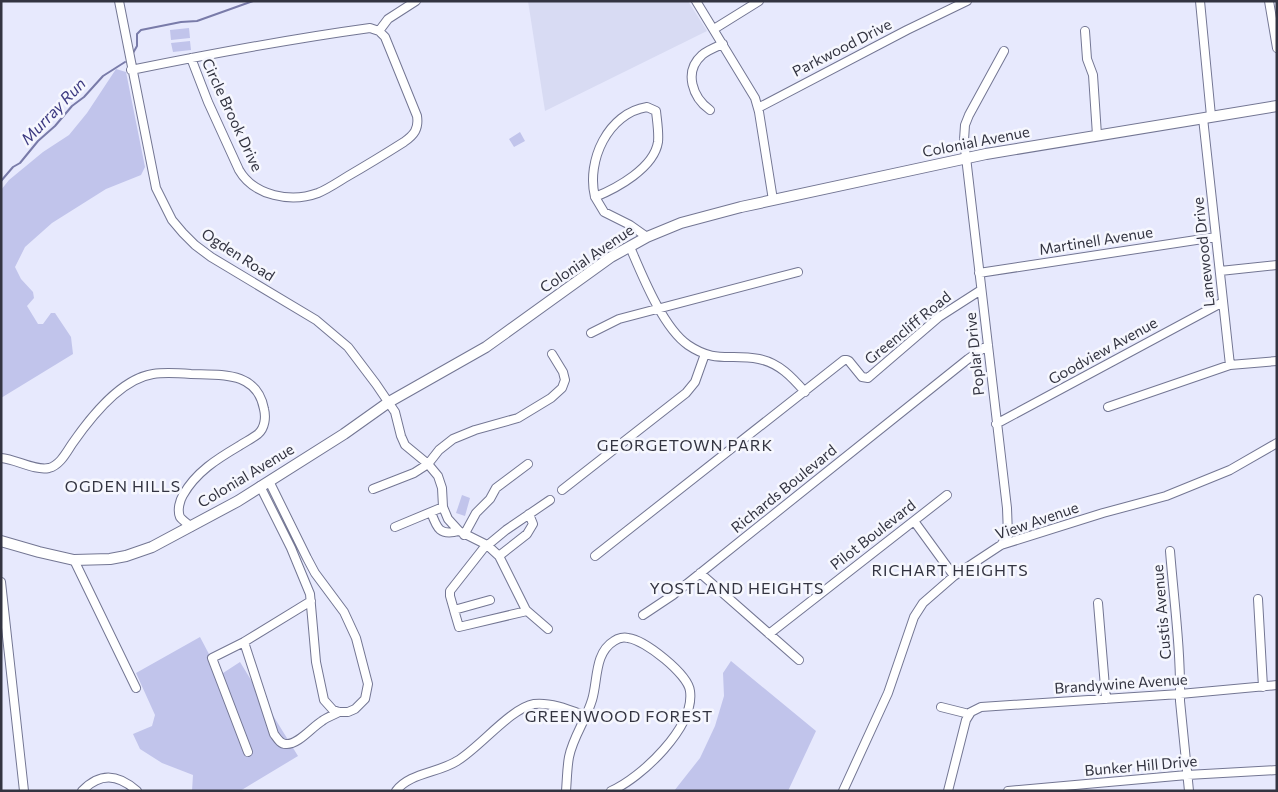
<svg xmlns="http://www.w3.org/2000/svg" width="1278" height="792" font-family="Commissioner,sans-serif">
<rect width="100%" height="100%" fill="#e7e9fd"/>
<path fill="#d8dbf3" d="M 528,1 L 688,1 L 707,31 L 545,111 Z"/>
<path fill="#c1c4eb" d="M 189,28 L 190,38 L 171,40 L 170,30 Z
M 190,41 L 191,50 L 173,52 L 171,43 Z
M 116,69 L 126,72 L 145,167 L 141,175 L 106,189 L 52,223 L 25,247 L 15,267 L 21,279 L 33,292 L 34,298 L 27,306 L 38,324 L 43,324 L 51,313 L 55,313 L 71,337 L 73,354 L 1,398 L 1,190 L 9,180 L 43,152 L 69,135 L 87,113 Z
M 520,132 L 525,141 L 514,147 L 509,139 Z
M 462,495 L 470,498 L 465,516 L 456,513 Z
M 200,637 L 220,675 L 240,662 L 298,756 L 240,791 L 192,791 L 193,775 L 162,763 L 140,749 L 133,734 L 152,726 L 155,715 L 136,673 Z
M 731,661 L 816,731 L 788,791 L 674,791 L 700,758 L 715,726 L 724,696 L 723,673 Z"/>
<g fill="none" stroke-linecap="round" stroke-linejoin="round">
<path stroke="#797ba9" stroke-width="2" d="M 133,58 L 133,53 L 137,46 L 137,34 L 141,30 L 181,22 L 197,21 L 253,1
M 1,181 L 13,167 L 20,163 L 38,141 L 55,126 L 72,106 L 84,97 L 103,76 L 125,62"/>
<defs>
<path id="minor" d="M 119,1 L 156,188 L 172,220 L 183,233 L 195,245 L 211,257 L 316,320 L 348,347 L 376,384 L 395,412 L 401,436 L 405,445 L 428,464 L 438,476 L 442,488 L 443,507 L 448,519 L 459,531 L 487,545 L 499,556 L 526,610 L 548,629
M 696,1 L 755,98 L 759,112 L 773,200
M 1200,1 L 1211,116
M 1269,1 L 1277,48
M 714,29 L 759,1
M 379,31 L 388,19 L 416,1
M 1085,31 L 1087,59 L 1093,75 L 1097,135
M 131,70 C 210,54 290,39 370,28 L 379,31 L 385,37 L 417,116 C 419,129 414,135 404,142 C 385,154 367,165 348,176 C 338,182 328,189 318,193 C 291,203 254,196 239,170 L 208,102 L 191,58
M 647,107 L 656,111 C 657,121 659,132 658,142 C 654,168 617,188 595,197 C 586,161 608,113 647,107 Z
M 758,108 L 907,30 L 967,1
M 710,110 C 693,98 683,72 702,55 C 708,50 716,47 723,44
M 1203,118 L 1230,365
M 595,197 L 604,212 L 630,225 L 647,237
M 630,247 C 642,275 663,328 688,345 C 716,364 730,353 759,359 C 779,363 792,377 805,392
M 1220,271 L 1277,265
M 979,273 L 1216,237
M 591,333 L 619,319 L 798,272
M 1108,407 L 1230,365 L 1277,361
M 996,424 L 1223,302
M 1,458 C 16,459 34,471 49,468 C 60,465 66,453 72,444 C 90,418 120,379 153,374 C 165,372 178,373 191,374 C 221,375 257,371 264,409 C 266,417 265,428 258,434 C 253,438 245,442 239,446 C 217,459 196,472 183,495 C 180,500 177,510 180,517 C 182,520 188,524 191,527
M 260,486 L 291,548 L 310,594 L 316,662 L 324,700 L 333,710 L 339,712 L 348,712 L 355,709 L 365,699 L 368,684 L 356,638 L 344,612 L 315,573 L 307,558 L 269,481
M 373,489 L 414,473 L 428,464 L 439,450 L 453,439 L 475,430 L 518,418 L 551,398 L 562,388 L 565,380 L 563,372 L 552,354
M 562,490 L 686,393 L 695,382 L 705,354
M 431,512 C 437,529 440,536 459,531
M 914,521 L 954,576
M 395,527 L 443,507
M 464,535 L 476,513 L 490,499 L 496,488 L 528,464
M 1001,545 L 1008,535 L 1007,508 L 964,140 L 965,125 L 969,115 L 1004,51
M 1170,551 C 1174,601 1181,651 1180,701 L 1189,791
M 499,556 L 527,534 L 533,524 L 529,514
M 595,556 L 844,360 L 847,360 L 849,361 L 862,377 L 868,378 L 939,317 L 981,290
M 74,560 L 136,688
M 700,573 L 799,660
M 1,582 L 24,791
M 1258,599 L 1263,687
M 490,600 L 454,610 L 450,596 L 450,591 L 483,549 L 506,530 L 550,500
M 1098,603 L 1106,699
M 454,610 L 459,627 L 527,611
M 643,615 L 673,595 L 968,359 L 988,345
M 769,634 L 947,495
M 244,642 L 274,734 C 277,738 280,744 286,744 C 298,745 312,727 322,721 C 327,717 334,715 339,712
M 941,707 L 969,714
M 248,752 L 212,658 L 244,642 L 311,601
M 82,791 C 100,772 118,774 137,791
M 396,791 C 409,773 438,773 457,761 C 479,748 511,708 534,704 C 551,702 570,710 586,716
M 566,791 C 567,779 567,768 569,757 C 573,737 586,720 592,700 C 598,681 594,653 614,641 C 618,638 624,637 628,638 C 645,640 688,674 690,691 C 695,727 641,778 611,791
M 843,791 L 888,693 L 914,617 L 923,603 L 954,576 L 1001,545 L 1103,513 L 1166,496 L 1230,470 L 1277,443
M 948,791 L 966,720 L 971,712 L 981,707 L 1180,694 L 1277,685
M 1008,791 L 1187,775 L 1277,770"/>
<path id="major" d="M 1,541 L 39,552 L 74,560 L 110,559 L 126,556 L 152,547 L 238,501 L 344,434 L 389,402 L 486,347 L 611,257 L 647,237 L 681,223 L 741,207 L 986,154 L 1277,106"/>
</defs>
<use href="#minor" stroke="#737693" stroke-width="10"/>
<use href="#major" stroke="#737693" stroke-width="12"/>
<use href="#minor" stroke="#fff" stroke-width="8"/>
<use href="#major" stroke="#fff" stroke-width="10"/>
</g>
<g text-anchor="middle" stroke-width="5" stroke-linejoin="round" paint-order="stroke">
<g font-size="15" fill="#333441" stroke="#f6f7fe">
<text transform="translate(842 48) rotate(-27)" y="5">Parkwood Drive</text>
<text transform="translate(232 115) rotate(65)" y="5">Circle Brook Drive</text>
<text transform="translate(976 142) rotate(-11)" y="5">Colonial Avenue</text>
<text transform="translate(1096 241) rotate(-9)" y="5">Martinell Avenue</text>
<text transform="translate(1204 252) rotate(-96)" y="5">Lanewood Drive</text>
<text transform="translate(238 255) rotate(33)" y="5">Ogden Road</text>
<text transform="translate(587 259) rotate(-34)" y="5">Colonial Avenue</text>
<text transform="translate(908 328) rotate(-39)" y="5">Greencliff Road</text>
<text transform="translate(1103 351) rotate(-29)" y="5">Goodview Avenue</text>
<text transform="translate(975 354) rotate(-96)" y="5">Poplar Drive</text>
<text transform="translate(246 476) rotate(-31)" y="5">Colonial Avenue</text>
<text transform="translate(784 489) rotate(-39)" y="5">Richards Boulevard</text>
<text transform="translate(1037 521) rotate(-19)" y="5">View Avenue</text>
<text transform="translate(873 535) rotate(-38)" y="5">Pilot Boulevard</text>
<text transform="translate(1162 612) rotate(-95)" y="5">Custis Avenue</text>
<text transform="translate(1121 684) rotate(-4)" y="5">Brandywine Avenue</text>
<text transform="translate(1141 766) rotate(-5)" y="5">Bunker Hill Drive</text>
</g>
<g font-size="16" font-style="italic" fill="#3c3980" stroke="#f6f7fe">
<text transform="translate(53 111) rotate(-46)" y="6">Murray Run</text>
</g>
<g font-size="16" letter-spacing="1" fill="#333441" stroke="#f6f7fe">
<text x="685" y="451">GEORGETOWN PARK</text>
<text x="123" y="492">OGDEN HILLS</text>
<text x="950" y="576">RICHART HEIGHTS</text>
<text x="737" y="594">YOSTLAND HEIGHTS</text>
<text x="619" y="722">GREENWOOD FOREST</text>
</g>
</g>
<rect width="1278" height="792" fill="none" stroke="#333441" stroke-width="5"/>
</svg>
